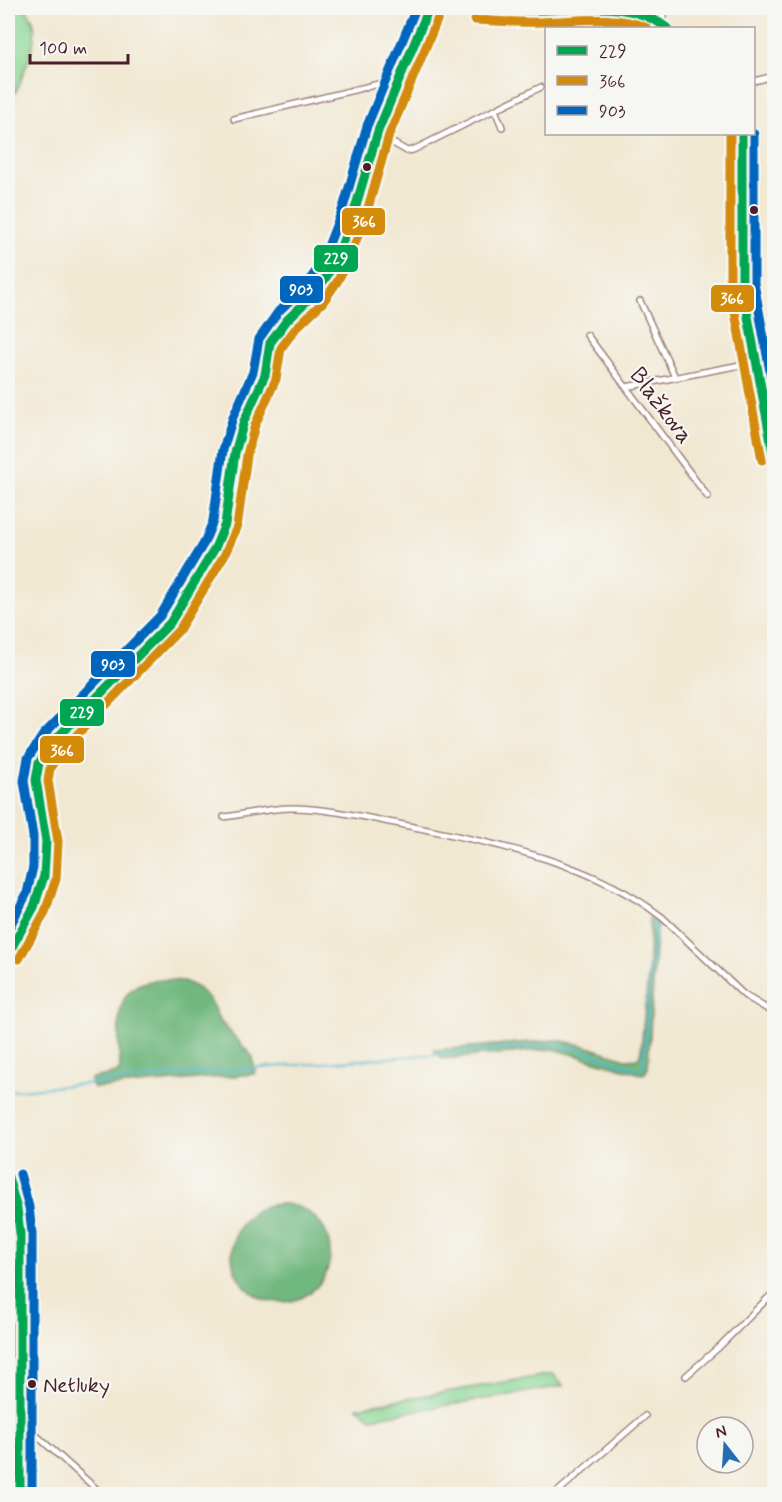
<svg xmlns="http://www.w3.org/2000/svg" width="782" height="1502" font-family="Mynerve,sans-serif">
<rect width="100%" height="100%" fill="#f6f6f2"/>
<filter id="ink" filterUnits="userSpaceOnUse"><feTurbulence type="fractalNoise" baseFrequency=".0167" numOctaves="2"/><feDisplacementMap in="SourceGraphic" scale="12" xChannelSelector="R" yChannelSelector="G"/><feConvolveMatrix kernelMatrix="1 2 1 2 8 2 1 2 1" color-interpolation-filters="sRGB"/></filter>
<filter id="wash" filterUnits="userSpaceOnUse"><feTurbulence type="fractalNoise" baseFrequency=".008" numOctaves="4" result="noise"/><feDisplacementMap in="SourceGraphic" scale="24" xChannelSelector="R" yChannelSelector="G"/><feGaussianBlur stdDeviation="1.35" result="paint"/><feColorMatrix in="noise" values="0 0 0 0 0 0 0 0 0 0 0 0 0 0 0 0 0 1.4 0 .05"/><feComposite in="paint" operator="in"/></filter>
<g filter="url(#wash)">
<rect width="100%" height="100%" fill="#f1e8d2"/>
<path fill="#8cd896" stroke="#6b7c60" stroke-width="1.5" d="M 8,8 L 28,8 L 27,11 C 30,15 33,19 34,24 C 38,41 22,77 15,94 L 8,60 C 10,55 8,17 8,8 Z
M 553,1374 L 563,1386 L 371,1418 L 357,1407 Z
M 8,1437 L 11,1437 L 14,1450 L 14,1494 L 8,1494 Z"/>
<path fill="#71b87f" stroke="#5e6c55" stroke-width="1.5" d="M 649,918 L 660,923 L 656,932 L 648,1068 L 645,1073 L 641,1074 L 554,1049 L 442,1059 L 434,1050 L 556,1040 L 582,1045 L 626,1059 L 638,1058 L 641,1052 C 644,1008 652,962 649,918 Z
M 165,980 L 184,981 L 198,988 L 209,999 L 220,1021 L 253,1057 L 255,1074 L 94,1088 L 90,1079 L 116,1073 L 120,1069 C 120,1041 109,991 146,982 C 152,980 159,980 165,980 Z
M232 1253a49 49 0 1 1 98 0a49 49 0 1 1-98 0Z"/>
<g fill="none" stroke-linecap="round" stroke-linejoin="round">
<path stroke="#50b3ce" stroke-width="2" d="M 8,1091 L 246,1069 L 554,1045 L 579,1049 L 638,1070 L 643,1067 L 647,1025 L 648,989 L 657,917"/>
</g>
</g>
<g filter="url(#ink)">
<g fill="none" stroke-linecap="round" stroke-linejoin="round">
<defs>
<path id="minor" d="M 644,13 L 654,8
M 663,23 L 663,8
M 754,81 L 774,76
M 495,110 L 502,127
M 234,119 L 399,79
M 376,139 L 391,142 L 407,151 L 413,150 L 541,87
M 640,301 L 675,377
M 587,335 L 708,497
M 626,387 L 756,362 L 774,356
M 224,817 C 248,814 272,807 296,808 C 332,809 368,818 404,825 C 492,843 591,861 663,918 L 744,995 L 774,1013
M 8,1348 L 20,1345
M 686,1376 L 719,1347 L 774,1292
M 8,1406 L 20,1416 L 37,1436 L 102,1494
M 555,1494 L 645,1416"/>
<path id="tertiary" d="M 476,8 C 499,9 523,11 546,10 C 584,9 639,0 667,28
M 742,134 L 742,284 L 774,458
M 8,954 C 21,927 39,906 44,876 C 48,857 46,839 43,821 C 36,787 27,773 52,743 L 170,623 L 215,548 L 225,524 L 235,453 L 244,421 L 265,375 L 270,343 L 287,320 L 313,295 L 327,276 L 338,254 L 354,212 L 378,131 L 429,8
M 8,1177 L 17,1209 L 20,1233 L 20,1494"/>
</defs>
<use href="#minor" stroke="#9e847e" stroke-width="8"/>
<use href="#tertiary" stroke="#9e847e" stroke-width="10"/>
<use href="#minor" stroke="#fff" stroke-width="5"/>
<use href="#tertiary" stroke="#fff" stroke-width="7"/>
<defs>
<path id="bus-1" d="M 476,8 C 498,9 519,11 541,10 C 584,9 630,0 667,28
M 742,134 L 742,284 L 774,458
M 8,954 L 34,907 L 44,876 L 46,841 L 36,780 L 39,763 L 52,743 L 170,623 L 215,548 L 225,524 L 235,453 L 244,421 L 265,375 L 270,343 L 287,320 L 313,295 L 327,276 L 338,254 L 354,212 L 378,131 L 429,8
M 8,1177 L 17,1209 L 20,1233 L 20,1494"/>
<path id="bus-2" d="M 475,20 C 497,21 519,23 541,22 C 576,21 614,14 647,28
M 730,134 L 730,285 L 762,460
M 19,959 L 45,912 L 56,879 L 58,841 L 48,781 L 50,768 L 61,751 L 179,630 L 225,554 L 237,527 L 247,455 L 255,425 L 276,379 L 281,348 L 296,328 L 323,302 L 337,282 L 349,259 L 366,215 L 389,135 L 440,13
M 8,1230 L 8,1494"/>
<path id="bus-3" d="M 754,134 L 754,283 L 774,394
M 8,930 L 27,893 L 33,867 L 33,836 L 24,781 L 28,758 L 43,735 L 160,616 L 204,543 L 213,521 L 223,450 L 233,417 L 253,372 L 259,339 L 278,312 L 304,287 L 317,270 L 327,249 L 343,208 L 367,126 L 416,8
M 20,1174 L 29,1207 L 32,1233 L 32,1494"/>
</defs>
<use href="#bus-1" stroke="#f6f6f2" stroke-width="14"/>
<use href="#bus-2" stroke="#f6f6f2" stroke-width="14"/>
<use href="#bus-3" stroke="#f6f6f2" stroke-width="14"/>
<use href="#bus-1" stroke="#00a651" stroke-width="9"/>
<use href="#bus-2" stroke="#d48b09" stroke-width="9"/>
<use href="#bus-3" stroke="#0065bd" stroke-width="9"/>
</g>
</g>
<g fill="#4a1f2b" stroke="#f6f6f2" stroke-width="2">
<circle cx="367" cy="167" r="5"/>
<circle cx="754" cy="210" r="5"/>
<circle cx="32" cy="1384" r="5"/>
</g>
<g text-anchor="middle" stroke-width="4.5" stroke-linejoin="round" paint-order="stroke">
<g font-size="22" fill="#4a1f2b" stroke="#f6f6f2" text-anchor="start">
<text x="43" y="1392">Netluky</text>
</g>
<g font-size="24" fill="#4a1f2b" stroke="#f6f6f2">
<text transform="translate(662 405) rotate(53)" y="8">Blažkova</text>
</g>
</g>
<g stroke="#f6f6f2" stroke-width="2">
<rect x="341" y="207" width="45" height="29" rx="6" fill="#d48b09"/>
<rect x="313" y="244" width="46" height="29" rx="6" fill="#00a651"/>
<rect x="279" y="275" width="45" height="29" rx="6" fill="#0065bd"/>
<rect x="710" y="284" width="45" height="29" rx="6" fill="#d48b09"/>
<rect x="90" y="650" width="46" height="28" rx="6" fill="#0065bd"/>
<rect x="59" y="698" width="46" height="29" rx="6" fill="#00a651"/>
<rect x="39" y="735" width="46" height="29" rx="6" fill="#d48b09"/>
</g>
<g font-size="16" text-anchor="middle" font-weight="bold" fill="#fff">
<text x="364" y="227">366</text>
<text x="336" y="264">229</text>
<text x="301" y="295">903</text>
<text x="732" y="304">366</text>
<text x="113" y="670">903</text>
<text x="82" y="718">229</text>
<text x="62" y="756">366</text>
</g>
<rect width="782" height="1502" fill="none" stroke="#f6f6f2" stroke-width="30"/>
<rect x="545" y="27" width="210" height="108" fill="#f6f6f2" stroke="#b1a0a2" stroke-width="1.5"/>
<rect x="557" y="46" width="30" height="9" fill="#00a651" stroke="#b1a0a2" stroke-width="1.5"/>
<text x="599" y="57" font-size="18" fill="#4a1f2b">229</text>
<rect x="557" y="76" width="30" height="9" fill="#d48b09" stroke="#b1a0a2" stroke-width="1.5"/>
<text x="599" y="87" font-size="18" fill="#4a1f2b">366</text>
<rect x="557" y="106" width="30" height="9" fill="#0065bd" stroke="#b1a0a2" stroke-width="1.5"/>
<text x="599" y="117" font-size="18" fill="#4a1f2b">903</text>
<g transform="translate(725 1445) rotate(343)"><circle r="28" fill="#f6f6f2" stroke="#b1a0a2" stroke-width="1.5"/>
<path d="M0-4.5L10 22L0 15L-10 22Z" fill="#1f6fb2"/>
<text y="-9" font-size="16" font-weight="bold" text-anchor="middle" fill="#4a1f2b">N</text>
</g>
<path d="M30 54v9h98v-9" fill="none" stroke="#4a1f2b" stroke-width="3"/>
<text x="39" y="54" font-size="18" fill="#4a1f2b" stroke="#f6f6f2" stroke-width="4.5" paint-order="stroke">100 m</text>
</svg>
